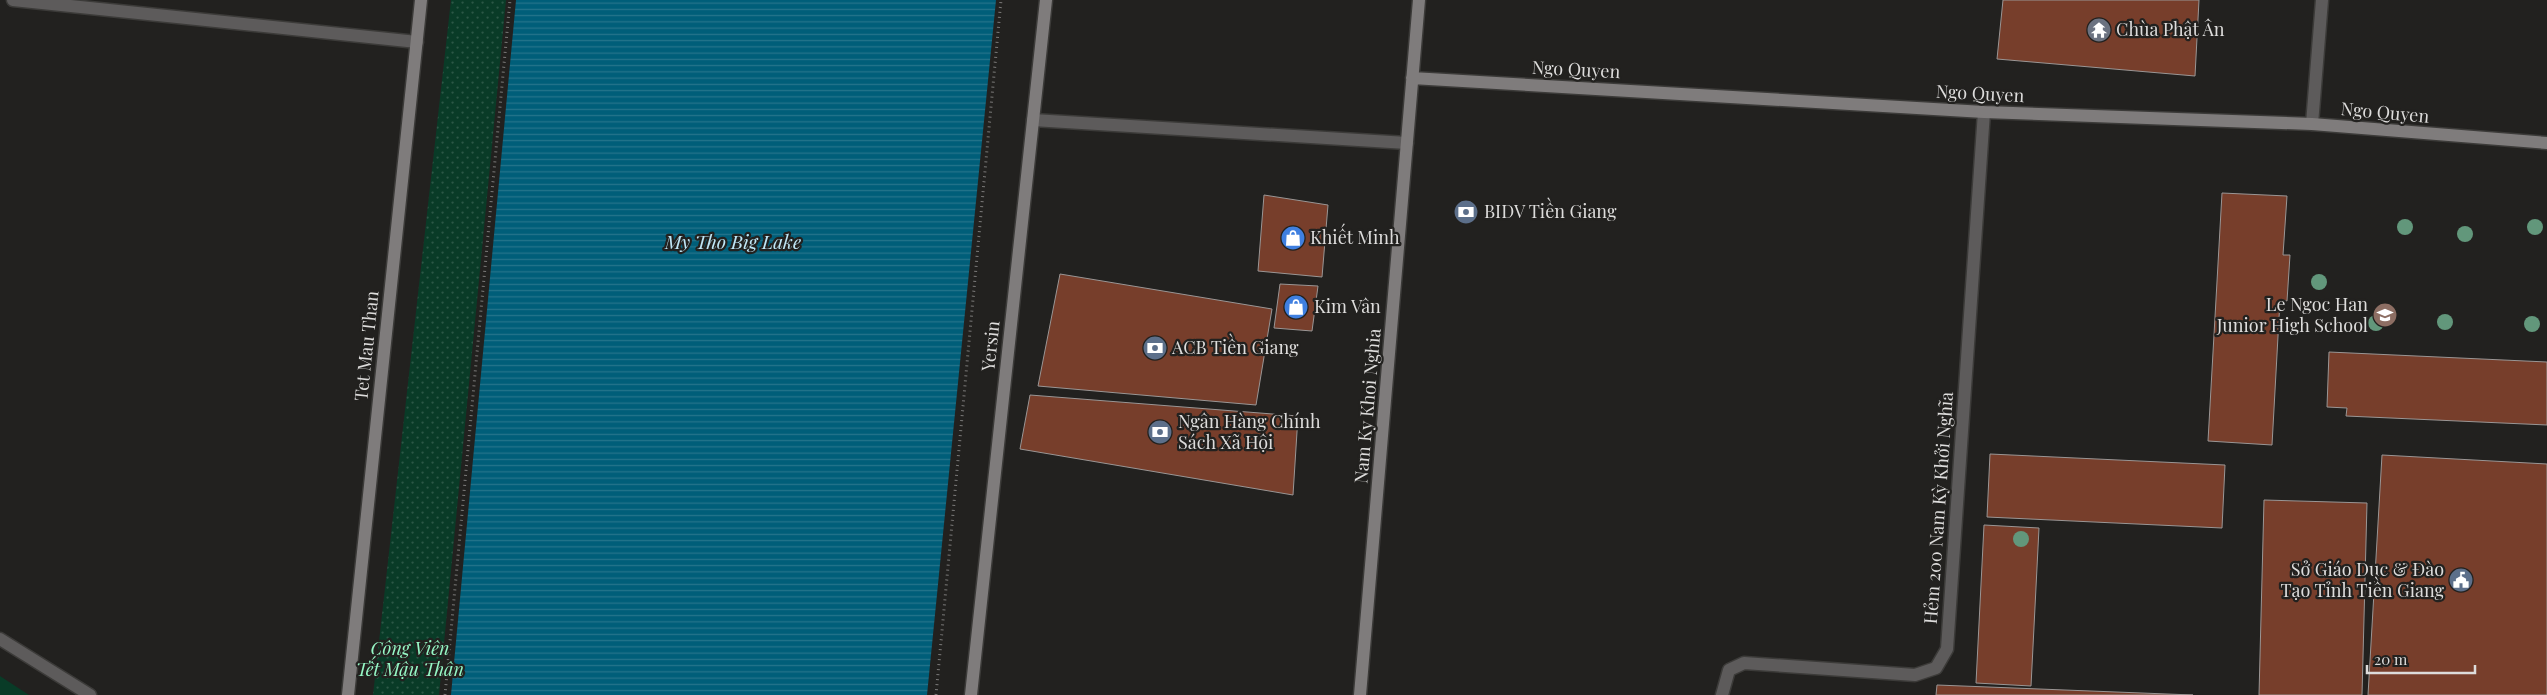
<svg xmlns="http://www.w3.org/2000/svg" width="2547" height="695" font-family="'Playfair Display',serif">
<defs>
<pattern id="grass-dots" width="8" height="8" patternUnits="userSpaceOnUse" patternTransform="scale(1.25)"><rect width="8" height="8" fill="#093b27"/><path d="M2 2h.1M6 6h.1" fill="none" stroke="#2c5746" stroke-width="1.8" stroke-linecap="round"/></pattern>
<pattern id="water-rules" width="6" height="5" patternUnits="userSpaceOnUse" patternTransform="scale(1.25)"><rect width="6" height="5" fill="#005e79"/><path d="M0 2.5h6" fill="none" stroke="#25748b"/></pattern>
</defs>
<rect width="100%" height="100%" fill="#22211f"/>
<path fill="url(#grass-dots)" d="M 451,0 L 506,0 L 439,695 L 373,695 Z"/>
<path fill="#093b27" d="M 0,676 L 29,695 L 0,695 Z"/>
<path fill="url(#water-rules)" d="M 516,0 L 996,0 L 927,695 L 451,695 Z"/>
<path fill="#773e2b" stroke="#9a9695" d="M 2003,0 L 2199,0 L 2195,76 L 1997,59 Z
M 2222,193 L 2287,196 L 2283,255 L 2290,255 L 2287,301 L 2280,300 L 2272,445 L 2208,441 Z
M 1264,195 L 1328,205 L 1322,277 L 1258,271 Z
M 1060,274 L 1272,309 L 1256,405 L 1038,386 Z
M 1280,284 L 1318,286 L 1312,331 L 1274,328 Z
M 2329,352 L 2547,362 L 2547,425 L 2346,416 L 2347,408 L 2327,407 Z
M 1030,395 L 1298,416 L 1293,495 L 1020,449 Z
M 1990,454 L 2225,465 L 2222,528 L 1987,517 Z
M 2382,455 L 2547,464 L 2547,695 L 2368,695 Z
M 2264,500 L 2367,503 L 2362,695 L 2259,695 Z
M 1984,525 L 2039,528 L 2031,686 L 1976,683 Z
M 1937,685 L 2193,695 L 1936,695 Z"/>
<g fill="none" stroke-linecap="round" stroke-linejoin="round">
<defs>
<path id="lane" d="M 1033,120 L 1407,143
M 1722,695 L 1729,670 L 1744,663 L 1915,675 L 1936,668 L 1947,649 L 1984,112"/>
<path id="street" d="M 13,0 L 417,42
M 2312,124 L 2322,0
M 0,639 L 90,695"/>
<path id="secondary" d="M 1412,78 L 1984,112 L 2312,124 L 2547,143
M 348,695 L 421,0
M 971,695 L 1046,0
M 1360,695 L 1419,0"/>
</defs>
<use href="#lane" stroke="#3c3b39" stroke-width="15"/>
<use href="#street" stroke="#3c3b39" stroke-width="15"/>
<use href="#secondary" stroke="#3c3b39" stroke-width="15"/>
<path stroke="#7b7a79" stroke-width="3" stroke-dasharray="1 4" stroke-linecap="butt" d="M 445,695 L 510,0
M 936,695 L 1001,0"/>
<use href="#lane" stroke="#5d5b5b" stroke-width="12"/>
<use href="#street" stroke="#5d5b5b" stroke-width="12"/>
<use href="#secondary" stroke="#7f7c7c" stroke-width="12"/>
</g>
<g fill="#62977b">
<circle cx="2405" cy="227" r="8"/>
<circle cx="2535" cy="227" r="8"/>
<circle cx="2465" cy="234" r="8"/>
<circle cx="2319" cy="282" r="8"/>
<circle cx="2445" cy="322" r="8"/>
<circle cx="2376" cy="323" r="8"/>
<circle cx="2532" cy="324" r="8"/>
<circle cx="2021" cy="539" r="8"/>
</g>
<defs>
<symbol id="temple-disc" viewBox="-11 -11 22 22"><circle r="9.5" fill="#6b7280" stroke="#22211f"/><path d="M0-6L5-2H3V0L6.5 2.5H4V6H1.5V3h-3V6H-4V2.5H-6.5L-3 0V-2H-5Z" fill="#fff"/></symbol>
<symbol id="bank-disc" viewBox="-11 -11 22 22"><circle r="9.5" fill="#5c6f8a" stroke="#22211f"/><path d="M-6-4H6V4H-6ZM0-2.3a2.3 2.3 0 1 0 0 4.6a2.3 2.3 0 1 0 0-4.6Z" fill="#fff"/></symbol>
<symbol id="shop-disc" viewBox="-11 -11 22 22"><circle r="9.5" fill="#3f7fe0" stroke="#22211f"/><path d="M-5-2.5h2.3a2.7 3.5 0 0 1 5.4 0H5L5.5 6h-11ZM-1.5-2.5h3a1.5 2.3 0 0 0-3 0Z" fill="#fff"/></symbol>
<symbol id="school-disc" viewBox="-11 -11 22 22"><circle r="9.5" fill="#8d6e63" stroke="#22211f"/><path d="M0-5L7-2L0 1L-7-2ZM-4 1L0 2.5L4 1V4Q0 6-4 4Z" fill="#fff"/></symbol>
<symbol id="civic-disc" viewBox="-11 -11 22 22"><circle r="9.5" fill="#5c6f8a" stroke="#22211f"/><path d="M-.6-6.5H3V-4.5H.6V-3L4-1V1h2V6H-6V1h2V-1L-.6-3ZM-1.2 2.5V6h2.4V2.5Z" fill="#fff"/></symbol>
</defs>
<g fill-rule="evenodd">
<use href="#temple-disc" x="2085" y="16" width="28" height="28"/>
<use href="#bank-disc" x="1452" y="198" width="28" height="28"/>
<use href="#shop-disc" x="1279" y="224" width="28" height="28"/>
<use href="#shop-disc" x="1282" y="293" width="28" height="28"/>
<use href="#school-disc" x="2371" y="301" width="28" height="28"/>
<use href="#bank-disc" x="1141" y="334" width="28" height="28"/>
<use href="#bank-disc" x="1146" y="418" width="28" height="28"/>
<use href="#civic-disc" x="2447" y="566" width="28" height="28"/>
</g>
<g text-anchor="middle" stroke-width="4.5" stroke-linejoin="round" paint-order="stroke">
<g font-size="18" fill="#dddcdb" stroke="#22211f" text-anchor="start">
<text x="2116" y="36">Chùa Phật Ân</text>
<text x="1484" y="218">BIDV Tiền Giang</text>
<text x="1310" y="244">Khiết Minh</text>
<text x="2368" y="311" text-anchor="end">Le Ngoc Han<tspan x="2368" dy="21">Junior High School</tspan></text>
<text x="1314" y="313">Kim Vân</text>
<text x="1172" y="354">ACB Tiền Giang</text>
<text x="1178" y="428">Ngân Hàng Chính<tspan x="1178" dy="21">Sách Xã Hội</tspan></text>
<text x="2444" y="576" text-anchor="end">Sở Giáo Dục &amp; Đào<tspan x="2444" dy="21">Tạo Tỉnh Tiền Giang</tspan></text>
</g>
<g font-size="18" fill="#dddcdb" stroke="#22211f">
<text transform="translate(1576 70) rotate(3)" y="6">Ngo Quyen</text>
<text transform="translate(1980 94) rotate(3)" y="6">Ngo Quyen</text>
<text transform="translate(2385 113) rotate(5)" y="6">Ngo Quyen</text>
<text transform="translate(367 346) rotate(-84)" y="6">Tet Mau Than</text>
<text transform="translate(991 346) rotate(-84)" y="6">Yersin</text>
<text transform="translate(1368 406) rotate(-85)" y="6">Nam Ky Khoi Nghia</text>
<text transform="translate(1939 508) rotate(-86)" y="6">Hẻm 200 Nam Kỳ Khởi Nghĩa</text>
</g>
<g font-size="18" font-style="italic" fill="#96f8c6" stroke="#22211f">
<text x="410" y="655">Công Viên<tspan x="410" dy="21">Tết Mậu Thân</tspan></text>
</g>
<g font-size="19" font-style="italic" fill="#bfe6f6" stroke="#22211f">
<text x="733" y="249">My Tho Big Lake</text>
</g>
</g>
<path d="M2367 665v8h108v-8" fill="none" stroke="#dddcdb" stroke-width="2.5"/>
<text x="2374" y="665" font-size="15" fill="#dddcdb" stroke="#22211f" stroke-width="4" paint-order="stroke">20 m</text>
</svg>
